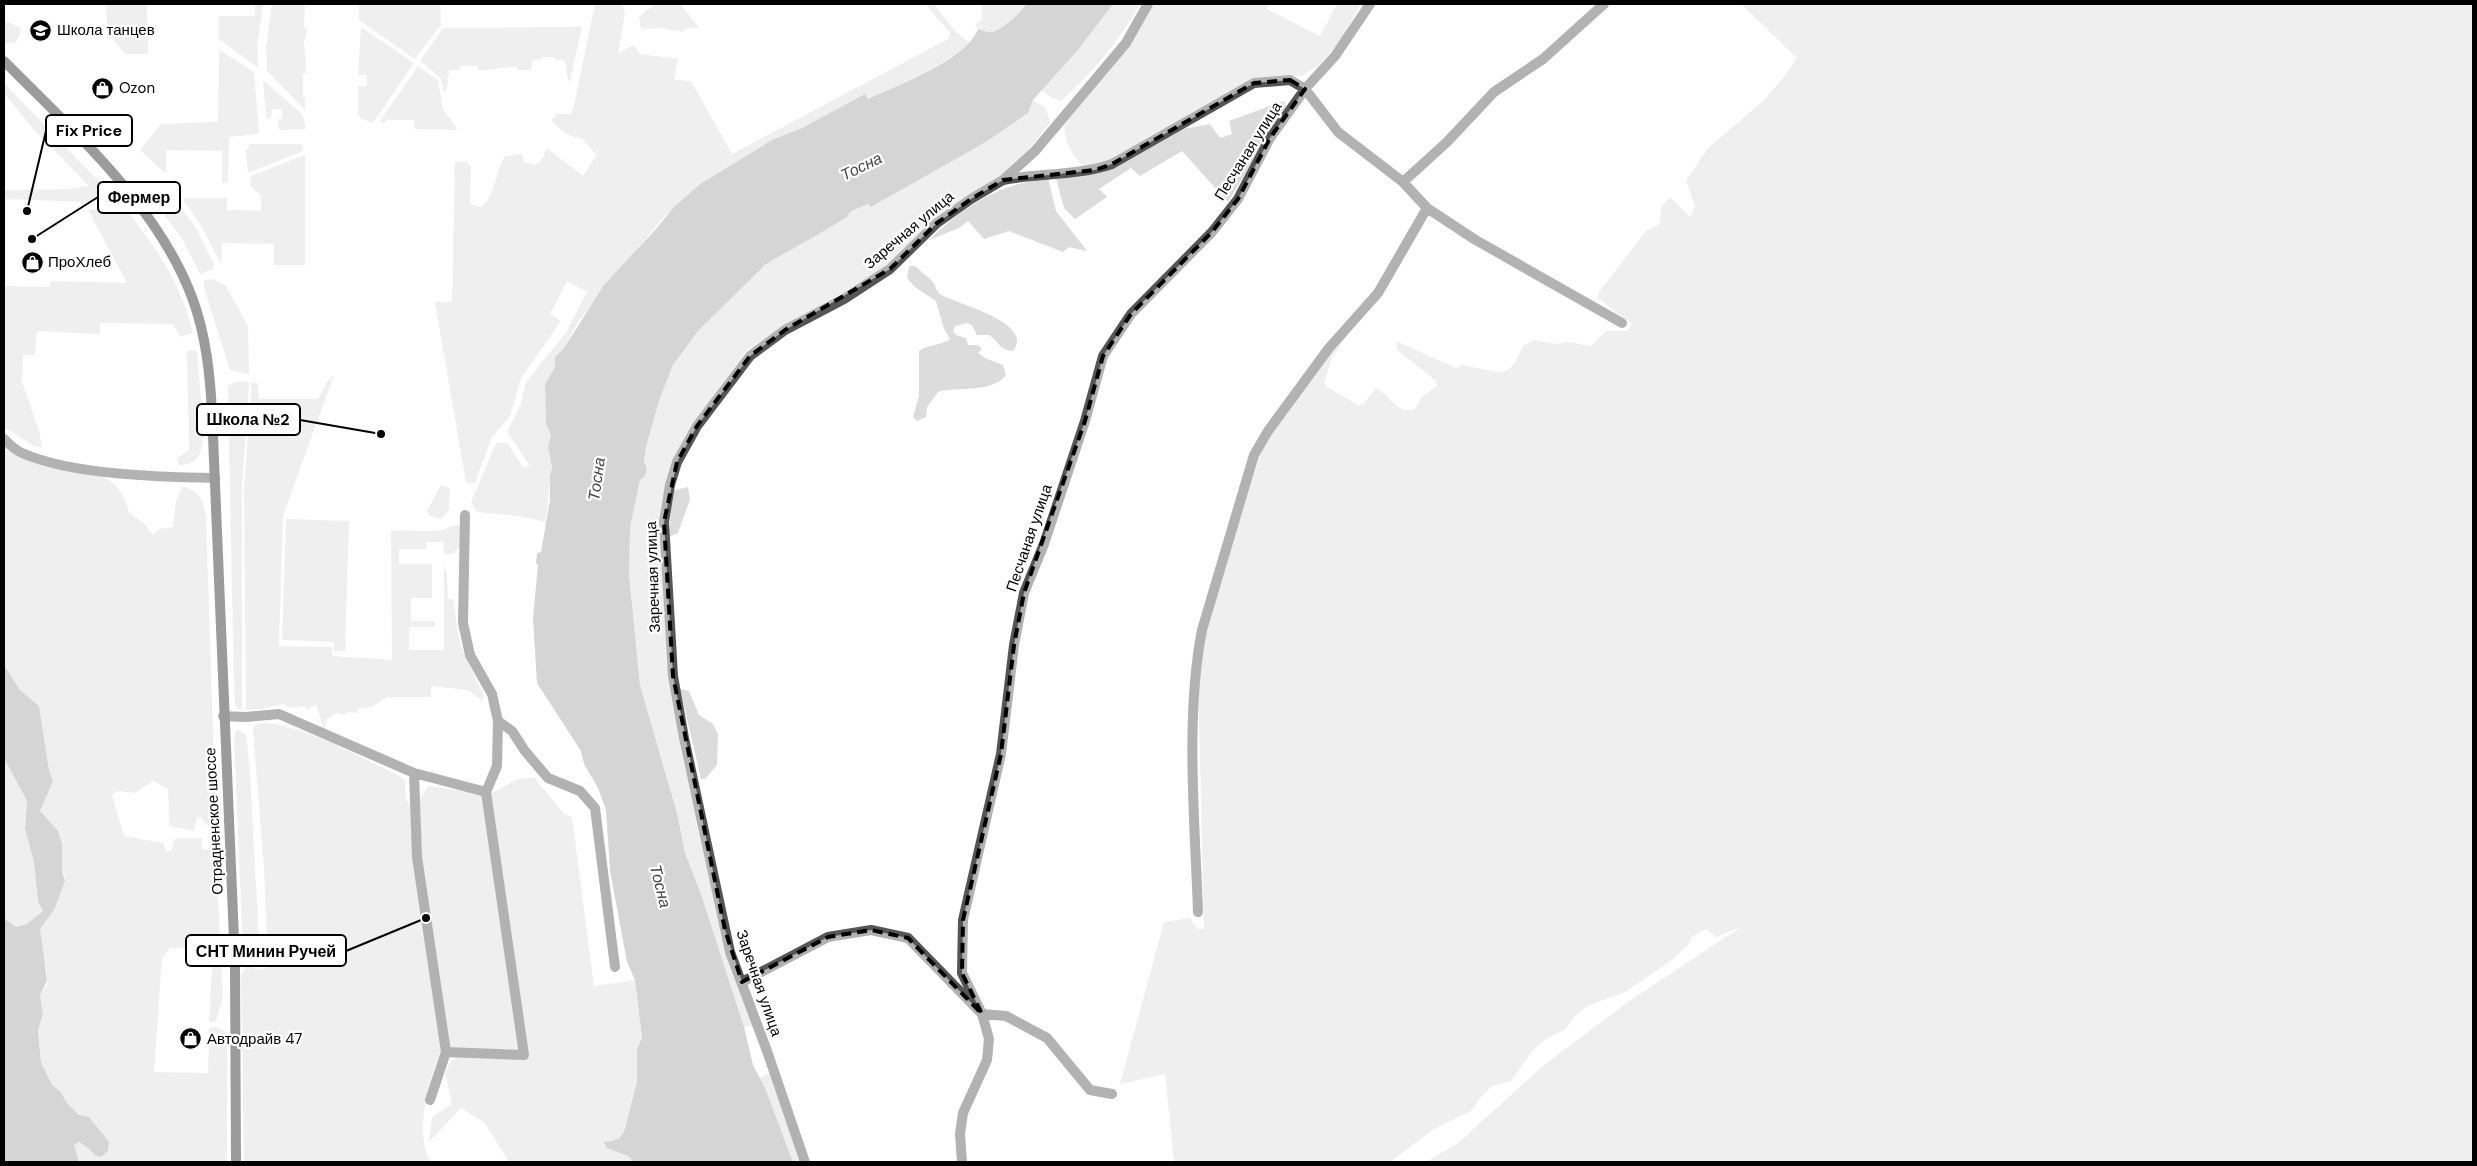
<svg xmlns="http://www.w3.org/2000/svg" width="2477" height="1166" font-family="'DM Sans',sans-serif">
<rect width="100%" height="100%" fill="#fff"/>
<path fill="#dcdcdc" d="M 106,4 L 147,4 L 148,54 L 125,54 L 107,32 Z
M 255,4 L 263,4 L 257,47 L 258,68 L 219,39 L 219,16 L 255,16 Z
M 272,4 L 307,4 L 305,5 L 304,28 L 307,28 L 306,38 L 304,39 L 306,73 L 303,74 L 303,97 L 305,98 L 305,110 L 267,71 L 266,47 Z
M 359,4 L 440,4 L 441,25 L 415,59 L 359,20 Z
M 595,4 L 622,4 L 625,13 L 618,53 L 634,45 L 640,54 L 678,59 L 674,80 L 691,81 L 732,154 L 948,39 L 950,33 L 925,4 L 934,4 L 955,31 L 970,43 C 940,68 903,83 868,99 L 864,95 L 802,128 L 772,140 L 700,184 L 662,219 L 578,322 L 564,348 L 555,357 L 555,367 L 545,384 L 546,424 L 551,435 L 548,447 L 552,461 L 546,522 L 519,516 L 477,512 L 471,502 L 496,443 L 507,443 L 523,467 L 530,466 L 507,432 L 521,404 L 526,382 L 565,334 L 587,292 L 567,281 L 550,314 L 561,321 L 521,378 L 510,416 L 492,437 L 475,483 L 466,483 L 435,302 L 452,302 L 455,162 L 467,161 L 471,167 L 470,204 L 481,207 C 498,191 494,174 505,156 L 522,154 L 524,162 L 535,165 L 542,160 L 547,148 L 583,176 L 597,155 L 581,138 C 567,137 560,129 551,120 L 557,114 L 571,114 L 574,105 Z
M 655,4 L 681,4 L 699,28 L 688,28 L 683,32 L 661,28 L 641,29 L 639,17 Z
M 987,4 L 1026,4 C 1021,12 1001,32 990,32 C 987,32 982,30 978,29 L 975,25 L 981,20 L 982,5 Z
M 1113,4 L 1140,4 C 1120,40 1092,74 1061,101 L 1050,97 L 1042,90 L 1078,50 Z
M 1152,4 L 1268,4 L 1267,9 L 1320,36 L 1337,4 L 1361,4 L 1340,41 L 1320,64 L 1302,76 L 1259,79 L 1205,105 L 1111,159 L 1084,167 C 1071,154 1066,144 1064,125 Z
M 1741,4 L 2473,4 L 2473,1162 L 1426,1162 L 1458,1143 L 1544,1065 L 1628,1002 L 1741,927 L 1716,937 L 1706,929 L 1692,937 L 1689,944 L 1672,960 L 1625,992 L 1587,1006 L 1575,1016 L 1566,1029 L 1546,1039 L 1533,1050 L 1511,1081 L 1492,1086 L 1481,1097 L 1471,1111 L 1434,1129 L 1390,1162 L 1174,1162 L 1165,1074 L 1120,1084 L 1164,922 L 1190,918 L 1198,929 L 1204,929 L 1198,677 L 1204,631 L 1263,445 L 1323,356 L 1350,331 L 1332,358 L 1324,382 L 1327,387 L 1358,405 L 1363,404 L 1376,388 C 1391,395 1396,415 1415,409 L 1422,397 L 1437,386 L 1436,381 L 1397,350 L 1396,341 L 1456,368 L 1463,365 L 1502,373 L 1514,365 L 1523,346 L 1534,340 L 1554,344 L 1568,342 L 1591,346 L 1606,331 L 1627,331 L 1632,324 L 1598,298 L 1599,292 L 1646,231 L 1660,224 L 1661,207 L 1670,197 L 1690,217 L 1695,207 L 1686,180 L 1708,148 L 1763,101 L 1783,78 L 1797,58 Z
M 4,10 L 5,21 L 19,27 L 21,31 L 16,42 L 4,44 Z
M 361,27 L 414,63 L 373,123 L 362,119 L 358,115 L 358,86 L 367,86 L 367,75 L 358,75 Z
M 582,27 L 570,81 L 568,81 L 565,61 L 554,59 L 554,57 L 543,57 L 542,59 L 532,61 L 531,70 L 517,70 L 517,67 C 501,67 494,70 478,70 L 478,66 L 460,66 L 460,70 L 449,70 L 447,90 L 443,91 L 441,78 L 420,61 L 443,28 Z
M 219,50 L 254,72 L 259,132 L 257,134 L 229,137 L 228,182 L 222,183 L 222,151 L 166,150 L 166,174 L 140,150 L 161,124 L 218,122 Z
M 418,66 L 438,80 L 443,109 L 458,130 L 415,129 L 414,121 L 411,120 L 388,120 L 382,123 L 380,121 Z
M 263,80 L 303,115 L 306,129 L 280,130 L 278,128 L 278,119 L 282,119 L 282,109 L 272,109 L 271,119 L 266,118 Z
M 4,83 L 115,198 L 88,202 L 4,199 L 4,190 L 69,189 L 89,186 L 34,130 L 4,93 Z
M 1033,100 L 1046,108 L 1050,123 L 1028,150 L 1000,176 L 881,271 L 856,288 L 775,331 L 746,351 L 694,423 L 665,495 L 659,527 L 670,685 L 684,766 L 692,793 L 726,951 L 753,1026 L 744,1027 L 701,894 L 685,853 L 677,813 L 640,685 L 629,574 L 630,528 L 640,480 L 645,475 L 647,469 L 644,461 L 646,447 L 659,401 L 673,365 L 698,331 L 766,264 L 824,231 L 846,217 L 850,212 L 869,204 L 871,207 L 986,142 L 1028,113 Z
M 1284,101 L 1286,106 L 1228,202 L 1182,151 L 1140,176 L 1131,168 L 1099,189 L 1107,197 L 1075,219 L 1064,208 L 1056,178 L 1087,175 L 1112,169 L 1184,129 L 1210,124 L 1220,138 L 1232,134 L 1229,121 Z
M 250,144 L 302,144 L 303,151 L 248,173 L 246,151 Z
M 305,155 L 305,265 L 274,265 L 274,244 L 222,243 L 221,264 L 202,227 L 182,198 L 227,198 L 227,210 L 261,211 L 261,196 L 251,187 L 251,176 Z
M 1048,178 L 1056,211 L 1087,251 L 1069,247 L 1063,252 L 1009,231 L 984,239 L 968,221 L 959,228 L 929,240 C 966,205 997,185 1048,178 Z
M 153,189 L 158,190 L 160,199 L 174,199 L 196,228 L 214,265 L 213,269 L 200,274 L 183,241 L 149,193 Z
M 122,205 C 156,246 180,281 193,333 L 180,337 L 173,324 L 100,323 L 100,334 L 37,331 L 35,355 L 23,355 L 22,382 L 39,431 L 42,447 L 35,447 L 4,427 L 4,286 L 50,287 L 50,281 L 127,283 L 88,210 Z
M 909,266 L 915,266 C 920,271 927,276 932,281 C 936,285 935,290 940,294 C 955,304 1036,322 1013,351 C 1000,351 999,341 989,335 L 977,335 L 972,325 L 967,323 L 955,326 L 953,331 L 956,335 L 966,338 L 968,345 L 978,345 L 982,349 L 978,353 L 987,359 L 1003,365 L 1006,375 C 991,394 958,386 938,392 L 927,407 L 926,417 L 917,421 L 913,417 L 919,396 L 919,351 C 929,344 941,346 950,339 L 944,329 L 936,301 L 915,287 L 907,278 Z
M 212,279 L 225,285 L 248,326 L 249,374 L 230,370 L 204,288 L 204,280 Z
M 195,350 L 197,353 C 198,374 208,438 200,453 C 195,463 188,465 178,465 L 178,458 L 189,450 L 187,351 Z
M 334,375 L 283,516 L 279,646 L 332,647 L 332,656 L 392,660 L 391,531 C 408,529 425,533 442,530 C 450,528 451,523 460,526 L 460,546 L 453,554 L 444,554 L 443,542 L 426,542 L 426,549 L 399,549 L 399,564 L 432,564 L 432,598 L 411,598 L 411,621 L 435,621 L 435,627 L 409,627 L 409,650 L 444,650 L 444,565 L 447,573 L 448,599 L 453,599 L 460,644 L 484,696 L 482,701 L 468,690 L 431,686 L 431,697 L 387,697 L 372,707 L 358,709 L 357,713 L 348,712 L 343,715 L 336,713 L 327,719 L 325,728 L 333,734 L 324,730 L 316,704 L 308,710 L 304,706 L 290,708 L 283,704 L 262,709 L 247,710 L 246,708 L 244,488 L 252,382 L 258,383 L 259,399 L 318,399 L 327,382 Z
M 237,381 L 249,382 L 242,488 L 242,708 L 239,710 L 235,705 L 234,692 L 228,389 L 228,386 Z
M 4,447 C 16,454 32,464 46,467 C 83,474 119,466 129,513 L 144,523 L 153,535 L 159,529 L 173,527 L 176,501 L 183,486 C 201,494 202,497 206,516 L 216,824 L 209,828 L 201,817 L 197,817 L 194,831 L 169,826 L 168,789 L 153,781 L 135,793 L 117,791 L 112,795 L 124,836 L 163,843 L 166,851 L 171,851 L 175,838 L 202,838 L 202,849 L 208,850 L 212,839 L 215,838 L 223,998 L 216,1021 L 209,1022 L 213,947 L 170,948 L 162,958 L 154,1072 L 208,1073 L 209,1028 L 216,1027 L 227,1032 L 227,1162 L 79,1162 L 74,1145 L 78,1142 L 88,1148 L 96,1156 L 100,1131 L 89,1117 L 79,1115 L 73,1110 L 64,1100 L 60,1091 L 52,1085 L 41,1062 L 38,1031 L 43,1014 L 40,996 L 47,985 L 47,970 L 42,956 L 40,929 L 54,910 L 65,876 L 62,870 L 62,844 L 40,811 L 53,781 L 49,770 L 39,706 L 20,690 L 4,665 Z
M 441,485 L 450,488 L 449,510 L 441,519 L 430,516 L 427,511 Z
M 688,487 L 690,500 L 678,533 L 669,537 L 672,491 Z
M 286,519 L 349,521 L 345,651 L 334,651 L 334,642 L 282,640 Z
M 680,689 L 689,691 L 699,715 L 713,724 L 718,734 L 717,765 L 705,779 L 701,779 Z
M 267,723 C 313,729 352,754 394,773 L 405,780 L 406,800 L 411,805 L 417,804 L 428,786 L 486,794 C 506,791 507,777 535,778 L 564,814 L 572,817 L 594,986 L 635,980 L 642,1038 L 637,1049 L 637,1082 L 634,1100 L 623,1136 L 614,1141 L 605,1142 L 607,1148 L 628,1156 L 634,1162 L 509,1162 L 485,1123 L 461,1108 L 429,1142 L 432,1117 L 452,1104 L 445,1073 L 450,1062 L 457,1058 L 439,1056 C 427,1087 415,1130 430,1162 L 244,1162 L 241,976 L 246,965 L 252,966 L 254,969 L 268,968 L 264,868 L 253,731 L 254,725 Z
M 237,729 L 246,735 L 250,770 L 259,942 L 256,955 L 249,956 L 243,954 L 234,737 Z
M 4,750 L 5,760 L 27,801 L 25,829 L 34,862 L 38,902 L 43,911 L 27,924 L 16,927 L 4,918 Z
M 769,1073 L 801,1162 L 793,1162 L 759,1078 Z"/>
<path fill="#a3a3a3" d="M 1026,4 L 1113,4 L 1078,50 L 1033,100 L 1028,113 L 986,142 L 871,207 L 868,204 L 850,212 L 847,217 L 824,231 L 766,264 L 698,331 L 673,365 L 659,401 L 646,447 L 644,461 L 647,469 L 645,476 L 640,480 L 630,528 L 629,574 L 640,685 L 677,813 L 685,853 L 701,894 L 744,1027 L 753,1065 L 765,1088 L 793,1162 L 634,1162 L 628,1156 L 607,1148 L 604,1142 C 615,1141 622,1139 625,1129 L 637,1082 L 637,1049 L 642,1038 L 635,980 L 627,962 L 610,871 L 606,810 L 598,788 L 584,764 L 581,751 L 537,683 L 533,618 L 538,565 L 536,563 L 537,553 L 541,552 L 550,500 L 550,475 L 552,467 L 548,447 L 551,435 L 546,424 L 545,384 L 555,367 L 555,357 L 564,348 L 604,285 L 656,229 L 673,208 L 700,184 L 772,140 L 802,128 L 865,94 L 868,99 C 896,86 968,59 978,29 C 982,30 987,32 990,32 C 1001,32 1021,12 1026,4 Z
M 4,665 L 20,690 L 39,706 L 49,770 L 53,781 L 40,811 L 58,831 L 62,844 L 62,870 L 65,881 L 54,910 L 40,929 L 47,980 L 40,996 L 43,1014 L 38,1031 L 41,1062 L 52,1085 L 60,1091 L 67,1103 L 79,1115 L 89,1117 L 109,1142 L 108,1151 L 101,1157 L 96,1156 L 88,1148 L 79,1142 L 74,1145 L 79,1162 L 4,1162 L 4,918 L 16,927 L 27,924 L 43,911 L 38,902 L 34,862 L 25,829 L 27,801 L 5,760 Z"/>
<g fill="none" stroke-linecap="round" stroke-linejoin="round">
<path stroke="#555" stroke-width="10" d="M 1003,180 C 1039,173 1077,176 1112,164 L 1254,83 L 1290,80 L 1305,89 L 1338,132 L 1403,182 L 1427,208 L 1474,239 L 1622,323
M 1403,182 L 1447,142 L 1494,92 L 1543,59 L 1604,4
M 4,439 C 9,444 15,450 22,453 C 72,475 160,477 215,478
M 223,716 L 246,717 L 279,714 L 414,773 L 486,792
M 498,721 L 512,731 L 525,751 L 548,778 L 580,791 L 595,808 L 615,967
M 414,773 L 417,857 L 446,1052
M 1198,912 C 1195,822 1185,717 1202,630 L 1254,455 L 1268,431 L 1329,348 L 1378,293 L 1427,208
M 742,982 L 828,937 L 871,930 L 908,938 L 982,1014 L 1006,1016 L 1047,1038 L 1090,1090 L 1112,1094
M 430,1100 L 446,1052 L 524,1055 L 486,792 L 497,766 L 498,721 L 492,694 L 470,655 L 463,623 L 465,515
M 805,1162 L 767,1051 L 730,952 L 684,738 L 673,676 L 664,522 L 670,485 L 677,462 L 697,426 L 750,356 L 785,330 L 844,299 L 890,269 L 937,223 L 971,199 L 1003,180 L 1035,151 L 1126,43 L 1148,4
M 962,1162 L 960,1134 L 963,1113 L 987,1060 L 989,1039 L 982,1014 L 962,973 L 963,920 L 1001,754 L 1014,645 L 1024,593 L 1044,544 L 1085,421 L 1103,356 L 1131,314 L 1212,232 L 1238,199 L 1270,138 L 1305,89 L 1335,56 L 1370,4"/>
<path stroke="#222" stroke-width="10" d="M 4,61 C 73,131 159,206 193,300 C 206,336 210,374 212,412 L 235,963 L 236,1162"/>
</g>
<path d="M0 0H2477V1166H0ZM 1290,80 L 1305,89 L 1270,138 L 1238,199 L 1212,232 L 1131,314 L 1103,356 L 1085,421 L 1024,593 L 1014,645 L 1001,754 L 963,920 L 962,973 L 982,1014 L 908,938 L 871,930 L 828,937 L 742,982 L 725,930 L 673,676 L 664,522 L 677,462 L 697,426 L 750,356 L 785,330 L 890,269 L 937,223 L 971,199 L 1003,180 L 1095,170 L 1112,164 L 1254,83 Z" fill="#fff" fill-opacity=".55" fill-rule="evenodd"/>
<path fill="none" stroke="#000" stroke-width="4" stroke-dasharray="10 6" stroke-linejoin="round" d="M 1290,80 L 1305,89 L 1270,138 L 1238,199 L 1212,232 L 1131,314 L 1103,356 L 1085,421 L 1024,593 L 1014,645 L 1001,754 L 963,920 L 962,973 L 982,1014 L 908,938 L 871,930 L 828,937 L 742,982 L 725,930 L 673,676 L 664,522 L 677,462 L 697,426 L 750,356 L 785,330 L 890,269 L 937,223 L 971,199 L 1003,180 L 1095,170 L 1112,164 L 1254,83 Z"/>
<defs>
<symbol id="school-disc" viewBox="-11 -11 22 22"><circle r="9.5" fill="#000" stroke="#fff"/><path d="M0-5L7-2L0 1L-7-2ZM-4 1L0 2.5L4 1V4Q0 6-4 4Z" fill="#fff"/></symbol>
<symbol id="shop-disc" viewBox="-11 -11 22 22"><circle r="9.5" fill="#000" stroke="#fff"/><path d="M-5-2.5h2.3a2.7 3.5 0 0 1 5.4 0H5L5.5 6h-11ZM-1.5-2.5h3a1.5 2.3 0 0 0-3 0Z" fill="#fff"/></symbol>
</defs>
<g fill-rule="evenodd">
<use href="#school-disc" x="28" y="18" width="25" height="25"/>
<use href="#shop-disc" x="90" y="76" width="25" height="25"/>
<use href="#shop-disc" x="20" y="250" width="25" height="25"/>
<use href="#shop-disc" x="178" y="1026" width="25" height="25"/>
</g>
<g text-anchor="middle" stroke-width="4.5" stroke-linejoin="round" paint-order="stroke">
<g font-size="15" fill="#000" stroke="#fff" text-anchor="start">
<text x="57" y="35">Школа танцев</text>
<text x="119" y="93">Ozon</text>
<text x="48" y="267">ПроХлеб</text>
<text x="207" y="1044">Автодрайв 47</text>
</g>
<g font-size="15" fill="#000" stroke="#fff">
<text transform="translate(1248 151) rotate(-58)" y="5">Песчаная улица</text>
<text transform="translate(909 230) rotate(-40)" y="5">Заречная улица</text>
<text transform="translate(1029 538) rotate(-71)" y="5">Песчаная улица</text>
<text transform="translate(653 577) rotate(-92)" y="5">Заречная улица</text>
<text transform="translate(214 821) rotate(-93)" y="5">Отрадненское шоссе</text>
<text transform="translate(759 983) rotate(71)" y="5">Заречная улица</text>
</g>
<g font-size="16" font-style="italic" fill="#444" stroke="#fff">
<text transform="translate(861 166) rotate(-26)" y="6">Тосна</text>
<text transform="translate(596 479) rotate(-82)" y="6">Тосна</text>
<text transform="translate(661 886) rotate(76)" y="6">Тосна</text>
</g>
</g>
<path fill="none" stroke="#000" stroke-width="2" d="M27 211L46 131M32 239L98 197M381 434L300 420M426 918L346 951"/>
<g fill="#000" stroke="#fff" stroke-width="2">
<circle cx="27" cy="211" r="5"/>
<circle cx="32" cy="239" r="5"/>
<circle cx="381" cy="434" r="5"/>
<circle cx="426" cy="918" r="5"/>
</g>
<g fill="#fff" stroke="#000" stroke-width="2">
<rect x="46" y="115" width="86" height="31" rx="5"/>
<rect x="98" y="182" width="82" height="31" rx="5"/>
<rect x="197" y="404" width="103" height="31" rx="5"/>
<rect x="186" y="935" width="160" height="31" rx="5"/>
</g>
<g font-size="16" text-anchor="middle" font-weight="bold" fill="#000">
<text x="89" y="136">Fix Price</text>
<text x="139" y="203">Фермер</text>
<text x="248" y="425">Школа №2</text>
<text x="266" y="957">СНТ Минин Ручей</text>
</g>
<rect width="2477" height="1166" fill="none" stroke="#000000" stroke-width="10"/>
</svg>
